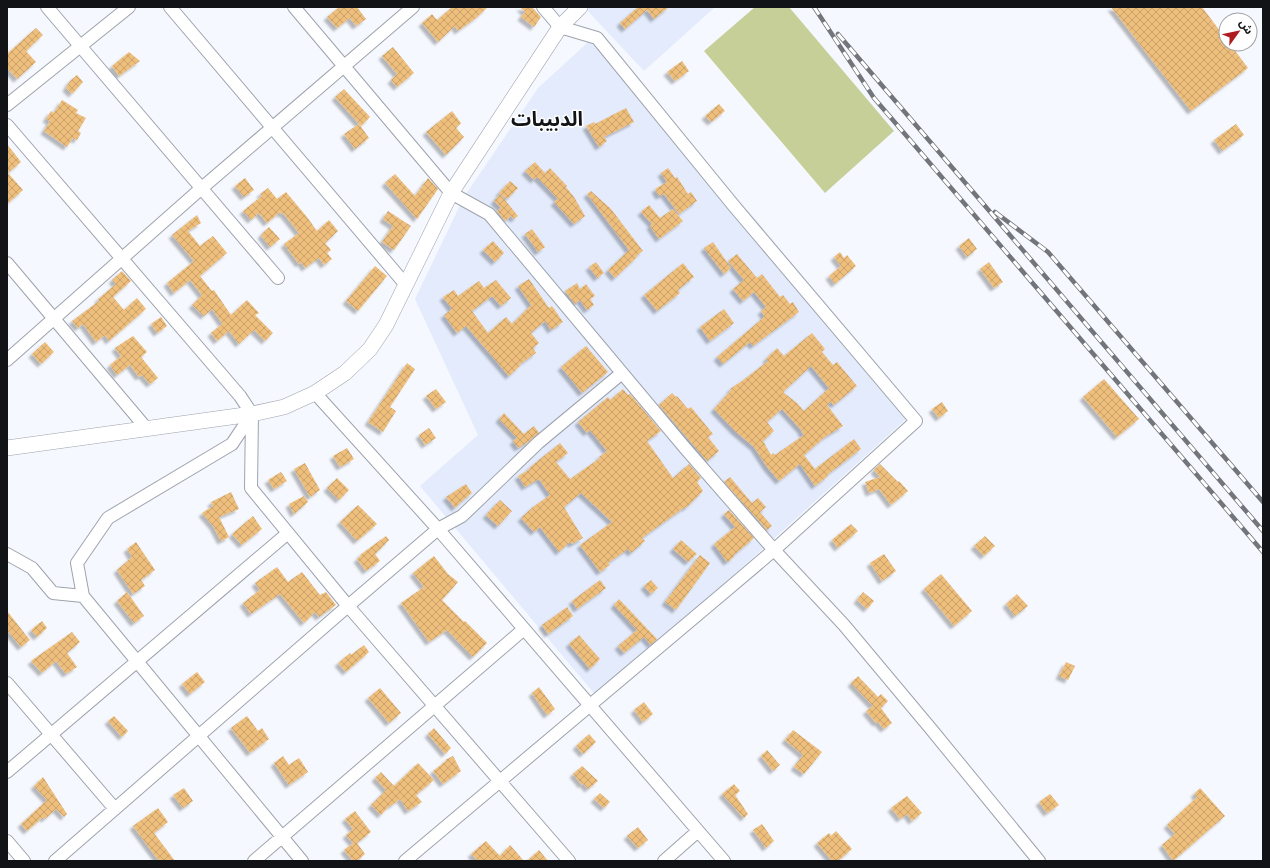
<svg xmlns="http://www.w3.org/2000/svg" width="1270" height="868" font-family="'Golos Text','Noto Sans Arabic',sans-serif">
<defs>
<pattern id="building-cross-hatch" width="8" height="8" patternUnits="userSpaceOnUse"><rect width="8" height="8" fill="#eebe7c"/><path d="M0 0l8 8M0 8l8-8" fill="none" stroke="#cba26a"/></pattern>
<filter id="shadow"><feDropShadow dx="-3.5" dy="3.5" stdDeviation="1" flood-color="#0004"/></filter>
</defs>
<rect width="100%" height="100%" fill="#f5f8fe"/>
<path fill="#e3ebfc" d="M 584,7 L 715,7 L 644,71 Z
M 598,33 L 916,410 L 598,698 L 420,486 L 478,435 L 415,299 L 464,197 L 538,88 Z"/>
<path fill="#c7cf99" d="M 755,7 L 789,7 L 894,131 L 825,193 L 704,51 Z"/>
<path fill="url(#building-cross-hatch)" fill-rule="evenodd" filter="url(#shadow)" d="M 339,7 L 357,7 L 366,19 L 356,26 L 350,18 L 337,28 L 327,17 Z
M 452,7 L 488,7 L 476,18 L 458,31 L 455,26 L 438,42 L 422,23 L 432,14 L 437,20 Z
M 520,7 L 532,7 L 541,17 L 534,27 L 521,17 L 525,12 Z
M 638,7 L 669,7 L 654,19 L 647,10 L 625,29 L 620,23 Z
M 1111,7 L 1202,7 L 1226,39 L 1226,44 L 1230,44 L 1248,68 L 1191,111 Z
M 36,28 L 43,35 L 26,51 L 36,62 L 17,79 L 7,68 L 7,54 Z
M 393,47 L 414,73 L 397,87 L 391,80 L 397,74 L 382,56 Z
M 129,52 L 140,61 L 119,76 L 112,66 Z
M 682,61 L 689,71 L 675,81 L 667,72 Z
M 77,75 L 83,82 L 72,94 L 66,88 L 70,81 Z
M 344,89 L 370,117 L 361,126 L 335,97 Z
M 62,100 L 78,110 L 76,113 L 86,118 L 78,131 L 81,133 L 77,140 L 73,138 L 67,147 L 44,131 L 50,121 L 46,119 L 51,111 L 54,113 Z
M 719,104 L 725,111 L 711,122 L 705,116 Z
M 626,108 L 634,122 L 604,137 L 607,141 L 599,147 L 586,126 L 594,122 L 595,124 Z
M 452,111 L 461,123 L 456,128 L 464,137 L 446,155 L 426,132 Z
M 359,124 L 369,138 L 355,149 L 344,134 Z
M 1236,124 L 1244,135 L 1222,151 L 1214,140 Z
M 7,144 L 21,162 L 8,173 L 23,190 L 7,204 Z
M 535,162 L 545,173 L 550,168 L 567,186 L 566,187 L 574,197 L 585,216 L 574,224 L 554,202 L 558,199 L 537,177 L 534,180 L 525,171 Z
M 668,168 L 675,178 L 677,177 L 688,194 L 691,192 L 697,201 L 679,214 L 664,194 L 659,196 L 655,189 L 667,182 L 661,173 Z
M 395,174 L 415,196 L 428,178 L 438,189 L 417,219 L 385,183 Z
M 245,178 L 254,190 L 244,197 L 235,186 Z
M 510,181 L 518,188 L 507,199 L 499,193 Z
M 268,188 L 277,199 L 286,192 L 307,217 L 317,231 L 329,220 L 338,231 L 325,243 L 331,250 L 327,253 L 332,259 L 324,265 L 319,258 L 305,268 L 301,262 L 299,264 L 284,244 L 299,233 L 283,213 L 281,214 L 280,212 L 267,223 L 259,213 L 251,220 L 243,211 L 262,196 L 260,194 Z
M 591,191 L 611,209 L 643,251 L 636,256 L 637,257 L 615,278 L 608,270 L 629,250 L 587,194 Z
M 500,194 L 518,216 L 514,219 L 511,216 L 505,221 L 497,211 L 501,208 L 494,201 Z
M 649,205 L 660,218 L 673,209 L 683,221 L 659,239 L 650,226 L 652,224 L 641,212 Z
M 388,211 L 411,226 L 394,250 L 382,242 L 393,226 L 383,219 Z
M 197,215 L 201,223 L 188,231 L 200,246 L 213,236 L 227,253 L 200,276 L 212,291 L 214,290 L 231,315 L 247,300 L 259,313 L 255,315 L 273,333 L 265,341 L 254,330 L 239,344 L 229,331 L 217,341 L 211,333 L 222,324 L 222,323 L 212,309 L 204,316 L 192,305 L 202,295 L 190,280 L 174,293 L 167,283 L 194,261 L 172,235 Z
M 269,227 L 280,239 L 270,247 L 261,235 Z
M 532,229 L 545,247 L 538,252 L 525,234 Z
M 969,238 L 977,249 L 967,257 L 959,246 Z
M 493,241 L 504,253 L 495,262 L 483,250 Z
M 713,242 L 731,268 L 724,274 L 704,248 Z
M 840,252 L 844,258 L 847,255 L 856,266 L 835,284 L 829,276 L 841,266 L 834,257 Z
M 737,254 L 757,278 L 762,274 L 780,297 L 783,295 L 790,304 L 793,302 L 799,312 L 753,346 L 750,342 L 723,364 L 717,357 L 763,318 L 764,315 L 761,311 L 766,307 L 754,292 L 743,301 L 733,289 L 744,280 L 728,261 Z
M 596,262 L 604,273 L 597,278 L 589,267 Z
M 989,262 L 1003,282 L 994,288 L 980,269 Z
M 683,263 L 694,277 L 678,290 L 680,293 L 657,311 L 644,295 Z
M 375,266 L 387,276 L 358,311 L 346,301 Z
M 122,271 L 131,281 L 113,297 L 124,310 L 137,298 L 146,309 L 109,341 L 105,335 L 96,342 L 83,324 L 78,328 L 72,321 L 99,301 L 98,299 L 116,284 L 112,280 Z
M 529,279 L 549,308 L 552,306 L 563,322 L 551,330 L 545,321 L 531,333 L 539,343 L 533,348 L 536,353 L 519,365 L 520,366 L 509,376 L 466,326 L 457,333 L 444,315 L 452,309 L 443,297 L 454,290 L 458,296 L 479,281 L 484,288 L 496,280 L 511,298 L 501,306 L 492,296 L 472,311 L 488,333 L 506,317 L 512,324 L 531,305 L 518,286 Z
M 577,283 L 580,289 L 586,284 L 595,296 L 590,299 L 594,305 L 587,310 L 580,300 L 575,304 L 565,291 Z
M 724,309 L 734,323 L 710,341 L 700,327 Z
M 161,317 L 167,326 L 157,333 L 151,324 Z
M 812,333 L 825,349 L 822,352 L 833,365 L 837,362 L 857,386 L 834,405 L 831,402 L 827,405 L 843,426 L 825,437 L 804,455 L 815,469 L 854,439 L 861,449 L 827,475 L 828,476 L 815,486 L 800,464 L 779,481 L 767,467 L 754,447 L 735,431 L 714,409 L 731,390 L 730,389 L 742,381 L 768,361 L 766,359 L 777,348 L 784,356 ZM 811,366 L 829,388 L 804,411 L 797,403 L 783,392 ZM 782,409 L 802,431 L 801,431 L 804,435 L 775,455 L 773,453 L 771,455 L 763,441 L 774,431 L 767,422 Z
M 133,336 L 147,352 L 141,357 L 158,378 L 150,384 L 142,375 L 139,377 L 130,365 L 117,375 L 110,365 L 121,356 L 115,348 Z
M 45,342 L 54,352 L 41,364 L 32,354 Z
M 586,346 L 608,372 L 582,393 L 561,367 Z
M 407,363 L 415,369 L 390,407 L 396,411 L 383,432 L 368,422 Z
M 1104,379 L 1139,419 L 1117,437 L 1083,397 Z
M 436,389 L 446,402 L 436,409 L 426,396 Z
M 623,389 L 628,395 L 630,394 L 661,431 L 647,441 L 673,478 L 689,464 L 701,478 L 697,482 L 703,491 L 686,508 L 685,507 L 642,538 L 645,541 L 631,553 L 628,549 L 608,563 L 610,565 L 600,572 L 580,545 L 612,522 L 581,493 L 564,507 L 583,538 L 572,544 L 570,542 L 559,552 L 540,527 L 534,532 L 521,518 L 533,507 L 550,495 L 539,479 L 525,487 L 518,476 L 530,469 L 529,468 L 560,443 L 568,453 L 556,462 L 570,479 L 600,458 L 599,457 L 607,451 L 590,430 L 587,433 L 578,422 L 608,397 L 610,400 Z
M 672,393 L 676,397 L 677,396 L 688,409 L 691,407 L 713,434 L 708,437 L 719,451 L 707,461 L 659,405 Z
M 942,402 L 948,411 L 939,418 L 932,409 Z
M 504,413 L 524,434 L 534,426 L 539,433 L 528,442 L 518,448 L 513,441 L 517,438 L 499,419 Z
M 429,428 L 436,438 L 425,445 L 419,435 Z
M 347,448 L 354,459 L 340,467 L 333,456 Z
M 305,463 L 320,490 L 310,497 L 294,469 Z
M 880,464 L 898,482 L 899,481 L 908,491 L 891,505 L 879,489 L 869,493 L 865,482 L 880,477 L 874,470 Z
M 281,472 L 287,481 L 274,489 L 268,480 Z
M 730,477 L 752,503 L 758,498 L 766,507 L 760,512 L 772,526 L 767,530 L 725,483 L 725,481 Z
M 337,478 L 349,490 L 339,500 L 327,488 Z
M 466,484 L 472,493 L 462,501 L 455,508 L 446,497 Z
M 231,492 L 239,509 L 219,517 L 229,537 L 221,541 L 213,526 L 202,513 L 213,506 L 211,502 Z
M 304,496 L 308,502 L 294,514 L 289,504 Z
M 500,500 L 512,511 L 498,526 L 486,515 Z
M 358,505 L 377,524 L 357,541 L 340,522 Z
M 729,510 L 754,538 L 733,556 L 734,557 L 727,562 L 714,544 L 735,527 L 724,514 Z
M 253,516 L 262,529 L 242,545 L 232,534 Z
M 851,524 L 858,531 L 838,548 L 832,540 Z
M 386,536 L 389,540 L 375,554 L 380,561 L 366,571 L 357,559 L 361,556 L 360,555 Z
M 985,536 L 995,546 L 984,556 L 974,546 Z
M 681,540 L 697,554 L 688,562 L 673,549 Z
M 136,542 L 155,570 L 141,580 L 145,586 L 133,594 L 117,570 L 132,557 L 127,549 Z
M 884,554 L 896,571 L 882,581 L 870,563 Z
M 700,555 L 710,563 L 676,610 L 665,602 Z
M 434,556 L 448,574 L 458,582 L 442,600 L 464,622 L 465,621 L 487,643 L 473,657 L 447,630 L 429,642 L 401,603 L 424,587 L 413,573 Z
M 277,567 L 288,582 L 302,572 L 320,595 L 326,592 L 336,605 L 319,617 L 315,612 L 304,623 L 280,594 L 251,614 L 243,603 L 260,590 L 255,583 Z
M 941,574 L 972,611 L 954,626 L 924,589 Z
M 600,580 L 606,588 L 577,609 L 572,601 Z
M 651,580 L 658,588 L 651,594 L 644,586 Z
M 127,592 L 144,616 L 134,623 L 117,601 Z
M 863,592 L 874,601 L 867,609 L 857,600 Z
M 1017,594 L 1028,606 L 1015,616 L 1006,604 Z
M 619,599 L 657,639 L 651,645 L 644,637 L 624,653 L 618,646 L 637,630 L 614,605 Z
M 567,607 L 573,616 L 548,634 L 542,625 Z
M 7,611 L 30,640 L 21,647 L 7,630 Z
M 42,621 L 47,628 L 37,637 L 31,630 Z
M 72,632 L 80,642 L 67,653 L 77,667 L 66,674 L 56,661 L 42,673 L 31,661 Z
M 579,635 L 600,659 L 590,669 L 569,644 Z
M 364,645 L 369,652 L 346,672 L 338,663 L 350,653 L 351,655 Z
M 1066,662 L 1075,666 L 1068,680 L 1059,676 Z
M 197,672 L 205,682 L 190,694 L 182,684 Z
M 858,676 L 878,697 L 881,694 L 888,701 L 881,708 L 892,723 L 884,729 L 878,722 L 876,723 L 866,711 L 873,706 L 851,683 Z
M 539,687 L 555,709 L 547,715 L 532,693 Z
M 380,688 L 401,713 L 389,723 L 368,698 Z
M 644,702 L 653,714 L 643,722 L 634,710 Z
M 114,716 L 128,731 L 122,737 L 108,721 Z
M 247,716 L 258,731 L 262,728 L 269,739 L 250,753 L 231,728 Z
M 434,728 L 451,748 L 445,754 L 428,734 Z
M 793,730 L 822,752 L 804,774 L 794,767 L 803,755 L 785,740 Z
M 589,734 L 596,742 L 583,754 L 576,746 Z
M 767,750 L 780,765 L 773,771 L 761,756 Z
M 283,756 L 289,765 L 299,758 L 308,772 L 289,785 L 274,763 Z
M 453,756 L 461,771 L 443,784 L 433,771 L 446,761 L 445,760 Z
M 418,763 L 434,780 L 416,795 L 422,802 L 408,811 L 400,799 L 391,806 L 390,805 L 381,815 L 371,805 L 386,790 L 375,778 L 381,772 L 394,786 Z
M 582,766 L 598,781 L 588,789 L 583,783 L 582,785 L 573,774 Z
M 43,777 L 67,814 L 64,817 L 56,809 L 45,819 L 43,817 L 27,831 L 21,824 L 47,800 L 34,786 Z
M 734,784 L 740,791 L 735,795 L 748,814 L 744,818 L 722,794 Z
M 184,788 L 193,801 L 183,808 L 173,795 Z
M 1200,788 L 1225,816 L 1173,861 L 1162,845 L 1175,834 L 1167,825 L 1197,797 L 1194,794 Z
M 600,793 L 610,802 L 604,808 L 594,799 Z
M 1050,794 L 1059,805 L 1047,813 L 1039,802 Z
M 907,796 L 922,813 L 912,821 L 907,814 L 900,819 L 891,808 Z
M 158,808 L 168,822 L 154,833 L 175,861 L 159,861 L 133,826 Z
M 355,811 L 371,832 L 357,843 L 365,854 L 357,861 L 353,861 L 344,850 L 353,843 L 346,835 L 353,829 L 345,819 Z
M 762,824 L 774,841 L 766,848 L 753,830 Z
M 638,827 L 648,840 L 638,848 L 627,836 Z
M 836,831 L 852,849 L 838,861 L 832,861 L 817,843 L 829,833 L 831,836 Z
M 486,841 L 500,856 L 510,845 L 524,861 L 478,861 L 471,854 Z
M 539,850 L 548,861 L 527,861 Z"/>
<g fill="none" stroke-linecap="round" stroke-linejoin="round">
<defs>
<path id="minor" d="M 47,7 L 278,278
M 170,7 L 406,285
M 294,7 L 451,193 L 489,214 L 685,448 L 774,550 L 844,625 L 931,729 L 1039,861
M 7,105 L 129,7
M 7,125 L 240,396 L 252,414 L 251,488 L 348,606 L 569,861
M 7,263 L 147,429
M 7,360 L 196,193 L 413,7
M 622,373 L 539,442 L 462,516 L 438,529 L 724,861
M 252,414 L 232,444 L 108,518 L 77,563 L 83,596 L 302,861
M 7,554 L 32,568 L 53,593 L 83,596
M 7,683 L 115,809
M 7,772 L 288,533
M 7,841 L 24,861
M 55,861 L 348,606 L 438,529 L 315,393
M 254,861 L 524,629
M 405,861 L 721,595 L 774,550 L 916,421 L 734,206 L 597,38 L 560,27 L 543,7
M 664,861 L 698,831"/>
<path id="major" d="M 7,448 L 252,414 L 284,407 L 315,393 L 345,373 L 370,349 L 386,325 L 451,193 L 560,27 L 580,7"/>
</defs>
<use href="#minor" stroke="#9ea3ac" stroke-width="14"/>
<use href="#major" stroke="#9ea3ac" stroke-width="16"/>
<use href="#minor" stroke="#fff" stroke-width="12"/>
<use href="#major" stroke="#fff" stroke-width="15"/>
<defs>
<path id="rail" d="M 814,7 L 874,98 L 1263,552
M 838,34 L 1263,531
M 995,212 L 1048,252 L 1263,502"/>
</defs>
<use href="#rail" stroke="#727579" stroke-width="4.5"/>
<use href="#rail" stroke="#fff" stroke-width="3" stroke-dasharray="9" stroke-linecap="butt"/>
</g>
<g text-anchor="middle" stroke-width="3" stroke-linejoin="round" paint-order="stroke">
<g font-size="20" font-weight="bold" fill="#111316" stroke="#fff">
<text x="547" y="126">الدبيبات</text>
</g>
</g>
<rect width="1270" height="868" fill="none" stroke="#111316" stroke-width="16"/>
<g transform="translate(1238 32) rotate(57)"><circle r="19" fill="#ffffff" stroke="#a0a1a2"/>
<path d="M0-3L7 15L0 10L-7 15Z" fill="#ae1c1f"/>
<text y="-6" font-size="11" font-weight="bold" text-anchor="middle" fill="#111316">ش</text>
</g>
</svg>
